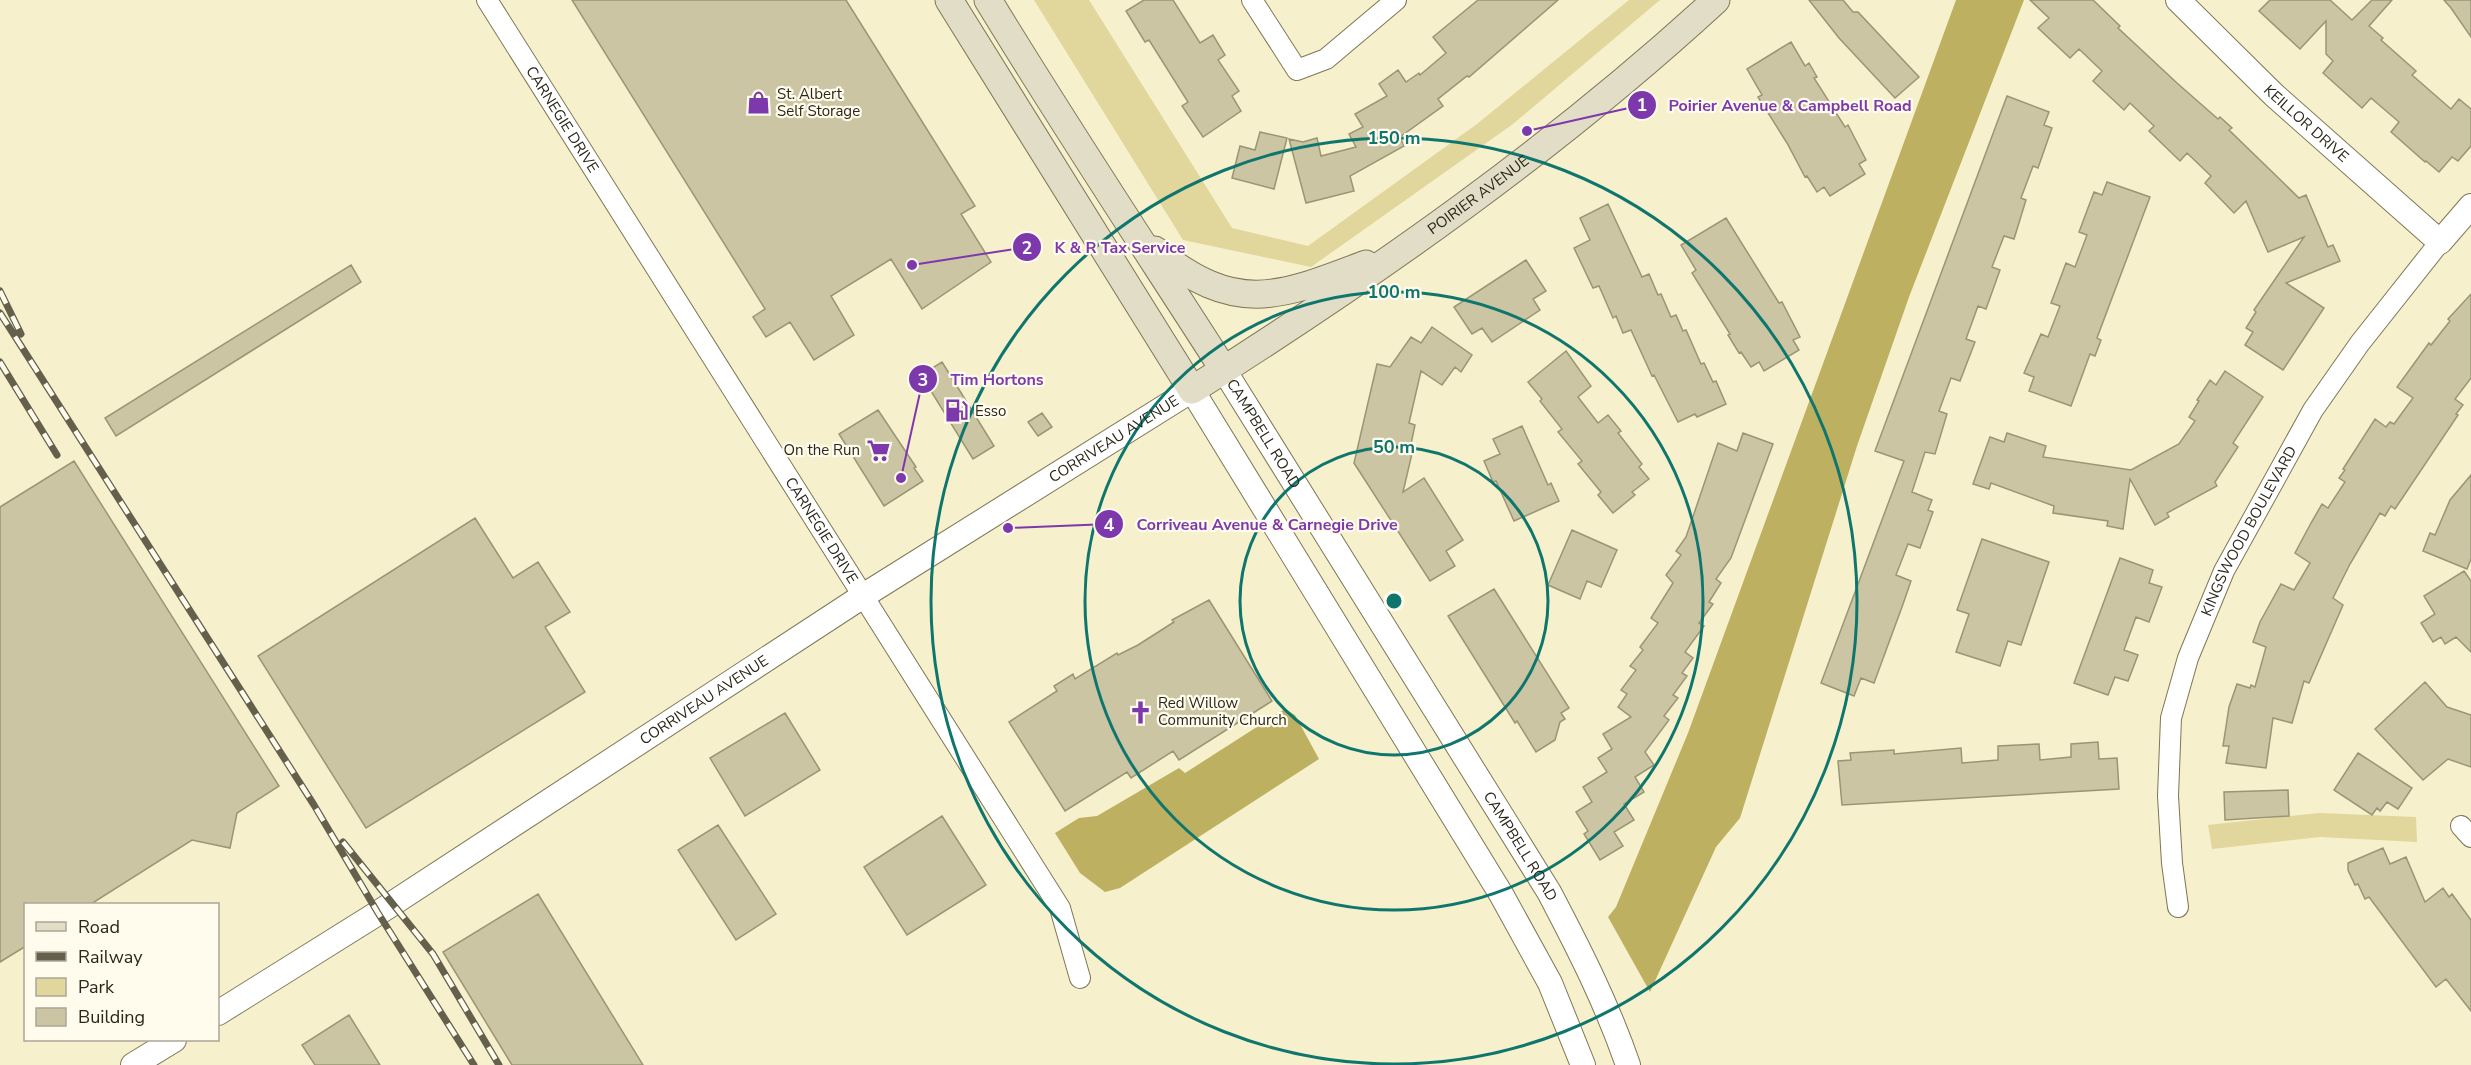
<svg xmlns="http://www.w3.org/2000/svg" width="2471" height="1065" font-family="'Nunito Sans',sans-serif">
<rect width="100%" height="100%" fill="#f6f0cc"/>
<path fill="#e1d69c" d="M 1034,0 L 1089,0 L 1232,228 L 1308,246 L 1477,124 L 1629,0 L 1660,0 L 1513,124 L 1311,267 L 1183,240 Z
M 2319,813 L 2416,817 L 2417,842 L 2320,837 L 2212,849 L 2208,825 Z"/>
<path fill="#beb061" d="M 1956,0 L 2024,0 L 1909,297 L 1857,446 L 1740,818 L 1716,847 L 1650,992 L 1608,917 L 1616,907 L 1688,733 Z
M 1285,709 L 1295,715 L 1319,759 L 1120,888 L 1105,892 L 1080,873 L 1055,833 L 1079,818 L 1097,816 L 1179,768 L 1185,773 Z"/>
<path fill="#cbc5a3" stroke="#9a9574" stroke-width="1.5" d="M 572,0 L 846,0 L 975,206 L 961,214 L 991,262 L 922,309 L 891,259 L 831,296 L 854,335 L 814,360 L 790,322 L 766,337 L 753,317 L 765,309 Z
M 1144,0 L 1173,0 L 1200,43 L 1213,35 L 1225,55 L 1218,60 L 1239,91 L 1232,96 L 1241,111 L 1203,137 L 1182,106 L 1188,102 L 1149,40 L 1145,42 L 1126,11 Z
M 1478,0 L 1558,0 L 1469,77 L 1467,76 L 1438,99 L 1443,106 L 1400,137 L 1404,146 L 1350,176 L 1354,191 L 1306,203 L 1289,139 L 1303,142 L 1317,138 L 1321,156 L 1356,147 L 1349,134 L 1363,127 L 1355,114 L 1387,96 L 1379,84 L 1398,70 L 1406,82 L 1419,73 L 1420,75 L 1446,53 L 1433,37 Z
M 1809,0 L 1843,0 L 1853,12 L 1858,12 L 1919,77 L 1895,98 L 1839,38 Z
M 2030,0 L 2093,0 L 2120,26 L 2118,28 L 2177,83 L 2218,119 L 2220,117 L 2232,128 L 2229,130 L 2299,198 L 2306,195 L 2328,247 L 2333,245 L 2340,261 L 2286,283 L 2324,308 L 2283,370 L 2245,345 L 2253,332 L 2246,328 L 2256,312 L 2254,310 L 2304,237 L 2268,252 L 2246,201 L 2234,213 L 2205,183 L 2211,176 L 2187,153 L 2180,161 L 2149,131 L 2154,126 L 2130,103 L 2124,110 L 2093,81 L 2102,71 L 2079,49 L 2070,58 L 2038,28 L 2049,18 Z
M 2270,0 L 2330,0 L 2352,20 L 2372,0 L 2392,0 L 2369,26 L 2383,38 L 2381,40 L 2416,71 L 2412,75 L 2451,109 L 2459,99 L 2471,109 L 2471,146 L 2458,161 L 2452,157 L 2439,172 L 2426,161 L 2425,162 L 2391,132 L 2399,122 L 2371,98 L 2362,108 L 2323,73 L 2333,61 L 2326,54 L 2326,21 L 2300,49 L 2259,11 Z
M 2444,0 L 2471,0 L 2471,37 L 2451,8 Z
M 1791,42 L 1805,66 L 1809,63 L 1817,77 L 1814,78 L 1845,127 L 1848,125 L 1866,160 L 1859,164 L 1865,174 L 1830,196 L 1824,187 L 1817,192 L 1807,176 L 1805,177 L 1787,143 L 1758,97 L 1762,95 L 1747,69 Z
M 2007,96 L 2049,112 L 2044,125 L 2052,128 L 2038,168 L 2033,166 L 2021,198 L 2026,200 L 2014,239 L 2004,236 L 1992,267 L 2000,270 L 1986,309 L 1978,306 L 1966,339 L 1975,342 L 1960,381 L 1951,378 L 1939,411 L 1947,414 L 1935,454 L 1925,452 L 1912,492 L 1932,500 L 1928,510 L 1933,512 L 1920,548 L 1908,544 L 1896,575 L 1911,581 L 1902,607 L 1874,683 L 1861,678 L 1854,696 L 1821,683 L 1904,461 L 1875,451 Z
M 1260,132 L 1287,138 L 1274,189 L 1232,178 L 1240,146 L 1255,150 Z
M 2107,182 L 2150,197 L 2097,338 L 2101,340 L 2095,356 L 2090,354 L 2071,406 L 2029,391 L 2034,377 L 2024,373 L 2041,334 L 2048,337 L 2060,306 L 2051,303 L 2066,263 L 2075,267 L 2087,235 L 2079,232 L 2094,192 L 2102,195 Z
M 1608,204 L 1642,277 L 1649,274 L 1658,295 L 1661,294 L 1671,317 L 1676,315 L 1683,331 L 1686,330 L 1701,364 L 1704,363 L 1713,382 L 1716,381 L 1726,404 L 1697,417 L 1695,414 L 1678,422 L 1654,375 L 1652,376 L 1631,330 L 1623,333 L 1616,316 L 1613,318 L 1599,286 L 1593,288 L 1574,248 L 1590,240 L 1580,218 Z
M 1726,218 L 1779,303 L 1782,302 L 1800,337 L 1793,340 L 1799,350 L 1764,371 L 1759,362 L 1751,367 L 1741,352 L 1739,353 L 1728,335 L 1730,334 L 1692,273 L 1696,270 L 1681,245 Z
M 1526,260 L 1546,291 L 1533,299 L 1540,310 L 1492,342 L 1482,328 L 1472,334 L 1454,307 Z
M 351,265 L 361,282 L 116,436 L 105,418 Z
M 2471,294 L 2471,378 L 2455,399 L 2463,405 L 2456,414 L 2458,415 L 2395,509 L 2391,506 L 2385,516 L 2380,513 L 2350,564 L 2333,598 L 2343,605 L 2309,683 L 2304,681 L 2292,723 L 2273,718 L 2266,768 L 2226,763 L 2229,746 L 2223,746 L 2229,707 L 2237,684 L 2250,688 L 2251,685 L 2255,687 L 2266,647 L 2253,642 L 2260,622 L 2281,584 L 2294,590 L 2310,563 L 2295,553 L 2311,523 L 2322,504 L 2328,508 L 2345,482 L 2339,478 L 2345,470 L 2343,469 L 2375,419 L 2386,427 L 2390,422 L 2394,424 L 2413,398 L 2397,387 L 2429,343 L 2431,345 L 2450,321 L 2448,319 Z
M 1432,327 L 1472,355 L 1461,372 L 1455,367 L 1442,385 L 1421,371 L 1409,423 L 1415,425 L 1411,444 L 1414,445 L 1403,492 L 1424,478 L 1463,540 L 1446,551 L 1455,566 L 1430,581 L 1354,463 L 1377,364 L 1390,367 L 1411,337 L 1421,343 Z
M 1566,351 L 1591,386 L 1578,397 L 1598,423 L 1608,415 L 1621,431 L 1618,433 L 1642,464 L 1639,467 L 1649,479 L 1632,492 L 1635,495 L 1613,513 L 1598,495 L 1601,492 L 1578,464 L 1582,461 L 1558,432 L 1562,429 L 1540,401 L 1542,399 L 1528,382 Z
M 942,362 L 994,446 L 973,459 L 921,375 Z
M 2225,371 L 2263,397 L 2233,443 L 2238,447 L 2215,482 L 2217,486 L 2167,513 L 2169,517 L 2155,525 L 2130,479 L 2123,529 L 2107,526 L 2108,521 L 2053,513 L 2054,506 L 1991,483 L 1989,489 L 1973,484 L 1990,437 L 2004,442 L 2007,433 L 2046,446 L 2043,457 L 2131,470 L 2179,444 L 2195,421 L 2189,417 L 2199,401 L 2197,400 L 2210,380 L 2216,385 Z
M 878,410 L 916,467 L 914,468 L 923,481 L 884,506 L 839,434 Z
M 1042,413 L 1052,427 L 1038,436 L 1028,422 Z
M 1522,426 L 1548,485 L 1551,483 L 1559,501 L 1514,521 L 1496,481 L 1493,482 L 1484,461 L 1500,454 L 1493,439 Z
M 1743,433 L 1773,444 L 1731,558 L 1716,579 L 1721,583 L 1709,602 L 1713,604 L 1699,623 L 1704,626 L 1685,652 L 1693,658 L 1682,673 L 1687,676 L 1673,695 L 1678,698 L 1664,716 L 1669,720 L 1645,752 L 1654,765 L 1635,777 L 1644,792 L 1624,804 L 1634,820 L 1614,832 L 1623,846 L 1600,860 L 1584,834 L 1588,831 L 1576,812 L 1592,802 L 1583,787 L 1607,772 L 1598,758 L 1612,749 L 1603,734 L 1631,717 L 1618,707 L 1627,694 L 1621,690 L 1636,670 L 1630,666 L 1643,650 L 1640,647 L 1658,623 L 1651,618 L 1673,583 L 1666,575 L 1681,555 L 1676,551 L 1686,537 L 1718,443 L 1737,451 Z
M 74,461 L 279,786 L 237,813 L 230,848 L 192,840 L 91,904 L 26,904 L 26,946 L 0,962 L 0,507 Z
M 2471,475 L 2471,559 L 2467,569 L 2423,551 L 2430,533 L 2435,535 L 2450,500 Z
M 475,518 L 513,578 L 538,562 L 570,612 L 545,627 L 585,692 L 366,828 L 258,656 Z
M 1572,530 L 1617,550 L 1601,587 L 1587,581 L 1580,599 L 1548,585 Z
M 1982,539 L 2049,562 L 2021,645 L 2008,641 L 2000,666 L 1956,652 L 1969,614 L 1957,610 Z
M 2120,558 L 2153,570 L 2149,583 L 2162,587 L 2149,622 L 2136,617 L 2124,650 L 2138,655 L 2128,681 L 2115,677 L 2108,695 L 2074,683 Z
M 2464,571 L 2471,581 L 2471,652 L 2456,637 L 2445,644 L 2441,637 L 2433,642 L 2421,623 L 2435,614 L 2424,596 Z
M 1494,589 L 1569,708 L 1561,713 L 1565,719 L 1560,722 L 1555,740 L 1536,752 L 1517,721 L 1515,723 L 1448,616 Z
M 1209,600 L 1272,701 L 1179,760 L 1173,751 L 1131,778 L 1127,772 L 1065,811 L 1009,722 L 1057,691 L 1054,686 L 1073,674 L 1075,679 L 1117,653 L 1118,655 L 1138,645 L 1174,622 L 1172,620 Z
M 2425,682 L 2447,707 L 2471,715 L 2471,767 L 2448,759 L 2423,780 L 2375,729 Z
M 785,713 L 820,770 L 745,816 L 710,758 Z
M 2098,742 L 2099,759 L 2117,758 L 2119,789 L 1842,805 L 1838,761 L 1851,760 L 1850,753 L 1894,750 L 1894,754 L 1961,748 L 1962,763 L 1998,760 L 1998,746 L 2039,744 L 2040,760 L 2071,757 L 2071,744 Z
M 2358,753 L 2412,788 L 2398,809 L 2387,802 L 2380,811 L 2377,808 L 2372,815 L 2334,790 Z
M 2288,790 L 2289,816 L 2225,820 L 2224,792 Z
M 942,816 L 986,885 L 907,935 L 864,867 Z
M 718,825 L 776,914 L 736,940 L 678,850 Z
M 2383,848 L 2390,864 L 2406,857 L 2425,902 L 2443,888 L 2449,897 L 2452,894 L 2471,920 L 2471,1011 L 2446,979 L 2436,987 L 2369,897 L 2365,899 L 2358,884 L 2355,885 L 2348,870 L 2348,863 Z
M 538,894 L 643,1065 L 512,1065 L 443,952 Z
M 349,1015 L 380,1065 L 315,1065 L 302,1045 Z"/>
<g fill="none" stroke-linecap="round" stroke-linejoin="round">
<defs>
<g id="minor">
<path id="s1" d="M 487,0 L 1060,908 L 1080,978"/>
<path d="M 1252,0 L 1297,70 L 1326,59 L 1396,0"/>
<path d="M 2461,826 L 2471,837"/>
<path id="s2" d="M 2178,907 L 2172,863 L 2168,796 L 2171,718 L 2188,658 L 2224,571 L 2313,410 L 2360,343 L 2440,242"/>
</g>
<g id="tertiary">
<path id="s3" d="M 2178,0 L 2274,95 L 2440,242 L 2471,206"/>
<path id="s4" d="M 1224,370 L 1549,892 C 1579,949 1607,1004 1628,1065"/>
<path id="s5" d="M 218,1013 L 378,913 L 863,596 L 1192,390 L 1501,894 L 1550,983 L 1583,1065"/>
<path d="M 133,1065 L 174,1040"/>
</g>
<g id="secondary">
<path id="s6" d="M 949,0 L 1192,390 C 1377,273 1555,148 1716,0"/>
<path d="M 988,0 C 1064,125 1145,247 1224,370"/>
<path d="M 1155,250 C 1236,315 1277,298 1366,264"/>
</g>
</defs>
<use href="#minor" stroke="#7d7757" stroke-width="22"/>
<use href="#tertiary" stroke="#7d7757" stroke-width="26"/>
<use href="#secondary" stroke="#7d7757" stroke-width="29"/>
<use href="#minor" stroke="#fff" stroke-width="20"/>
<use href="#tertiary" stroke="#fff" stroke-width="24"/>
<use href="#secondary" stroke="#e1ddc6" stroke-width="27"/>
<defs>
<path id="rail" d="M 0,291 L 21,334
M 0,313 L 314,805 L 378,913 L 474,1065
M 0,362 L 57,455
M 343,842 L 433,954 L 499,1065"/>
</defs>
<use href="#rail" stroke="#64604c" stroke-width="7"/>
<use href="#rail" stroke="#fffcee" stroke-width="4.5" stroke-dasharray="14" stroke-linecap="butt"/>
</g>
<g fill="none" stroke="#0f766e" stroke-width="3">
<circle cx="1394" cy="601" r="154"/>
<circle cx="1394" cy="601" r="309"/>
<circle cx="1394" cy="601" r="463"/>
</g>
<defs>
<symbol id="shop-bare" viewBox="-9 -9 18 18"><path d="M-5-2.5h2.3a2.7 3.5 0 0 1 5.4 0H5L5.5 6h-11ZM-1.5-2.5h3a1.5 2.3 0 0 0-3 0Z" fill="#7d38ab" stroke="#fffcee" stroke-width="2.5" paint-order="stroke"/></symbol>
<symbol id="fuel-bare" viewBox="-9 -9 18 18"><path d="M-5.5-6h7V0h2V4h1.3V-2.5L3-4.5l.8-.8L6-3V5H2.5V1h-1V6h-7ZM-4.2-4.7v3.2H.2V-4.7Z" fill="#7d38ab" stroke="#fffcee" stroke-width="2.5" paint-order="stroke"/></symbol>
<symbol id="supermarket-bare" viewBox="-9 -9 18 18"><path d="M-6-5.5h2.5l.6 2H6L4.5 2H-2.5L-4.4-4H-6ZM-1.5 3.2a1.3 1.3 0 1 0 .1 0ZM3 3.2a1.3 1.3 0 1 0 .1 0Z" fill="#7d38ab" stroke="#fffcee" stroke-width="2.5" paint-order="stroke"/></symbol>
<symbol id="church-bare" viewBox="-9 -9 18 18"><path d="M-1.2-6h2.4v3.5h3.3v2.4h-3.3V6h-2.4V-.1h-3.3v-2.4h3.3Z" fill="#7d38ab" stroke="#fffcee" stroke-width="2.5" paint-order="stroke"/></symbol>
</defs>
<g fill-rule="evenodd">
<use href="#shop-bare" x="742" y="86" width="33" height="33"/>
<use href="#fuel-bare" x="940" y="394" width="33" height="33"/>
<use href="#supermarket-bare" x="862" y="434" width="33" height="33"/>
<use href="#church-bare" x="1124" y="696" width="33" height="33"/>
</g>
<g text-anchor="middle" stroke-width="4.5" stroke-linejoin="round" paint-order="stroke">
<g font-size="15" fill="#2a271a" stroke="#fffcee" text-anchor="start">
<text x="777" y="99">St. Albert<tspan x="777" dy="17">Self Storage</tspan></text>
<text x="975" y="416">Esso</text>
<text x="860" y="455" text-anchor="end">On the Run</text>
<text x="1158" y="708">Red Willow<tspan x="1158" dy="17">Community Church</tspan></text>
</g>
<g font-size="15" fill="#2a271a" stroke="#fffcee">
<text dy="5" stroke="none"><textPath href="#s1" startOffset="141">CARNEGIE DRIVE</textPath></text>
<text dy="5" stroke="none"><textPath href="#s3" startOffset="178">KEILLOR DRIVE</textPath></text>
<text dy="5" stroke="none"><textPath href="#s6" startOffset="806">POIRIER AVENUE</textPath></text>
<text dy="5" stroke="none"><textPath href="#s4" startOffset="75">CAMPBELL ROAD</textPath></text>
<text dy="5" stroke="none"><textPath href="#s5" startOffset="1064">CORRIVEAU AVENUE</textPath></text>
<text dy="5" stroke="none"><textPath href="#s1" startOffset="627">CARNEGIE DRIVE</textPath></text>
<text dy="5" stroke="none"><textPath href="#s2" startOffset="393">KINGSWOOD BOULEVARD</textPath></text>
<text dy="5" stroke="none"><textPath href="#s5" startOffset="578">CORRIVEAU AVENUE</textPath></text>
<text dy="5" stroke="none"><textPath href="#s4" startOffset="561">CAMPBELL ROAD</textPath></text>
</g>
</g>
<circle cx="1394" cy="601" r="9" fill="#0f766e" stroke="#fffcee" stroke-width="3"/>
<g font-size="18" text-anchor="middle" font-weight="bold" fill="#0f766e" stroke="#fffcee" stroke-width="4.5" stroke-linejoin="round" paint-order="stroke">
<text x="1394" y="144">150 m</text>
<text x="1394" y="298">100 m</text>
<text x="1394" y="453">50 m</text>
</g>
<path fill="none" stroke="#7d38ab" stroke-width="2" d="M1527 131L1642 105M912 265L1027 247M901 478L923 379M1008 528L1109 524"/>
<g fill="#7d38ab" stroke="#fffcee" stroke-width="2">
<circle cx="1527" cy="131" r="6"/>
<circle cx="912" cy="265" r="6"/>
<circle cx="901" cy="478" r="6"/>
<circle cx="1008" cy="528" r="6"/>
<circle cx="1642" cy="105" r="15"/>
<circle cx="1027" cy="247" r="15"/>
<circle cx="923" cy="379" r="15"/>
<circle cx="1109" cy="524" r="15"/>
</g>
<g font-size="18" text-anchor="middle" font-weight="bold" fill="#fff">
<text x="1642" y="111">1</text>
<text x="1027" y="254">2</text>
<text x="923" y="386">3</text>
<text x="1109" y="531">4</text>
</g>
<g font-size="16" text-anchor="middle" font-weight="bold" fill="#7d38ab" stroke="#fffcee" stroke-width="4.5" stroke-linejoin="round" paint-order="stroke">
<text x="1790" y="111">Poirier Avenue &amp; Campbell Road</text>
<text x="1120" y="253">K &amp; R Tax Service</text>
<text x="997" y="385">Tim Hortons</text>
<text x="1267" y="530">Corriveau Avenue &amp; Carnegie Drive</text>
</g>
<rect x="24" y="903" width="195" height="138" fill="#fffcee" stroke="#aaa799" stroke-width="1.5"/>
<rect x="36" y="922" width="30" height="9" fill="#e1ddc6" stroke="#aaa799" stroke-width="1.5"/>
<text x="78" y="933" font-size="18" fill="#2a271a">Road</text>
<rect x="36" y="952" width="30" height="9" fill="#64604c" stroke="#aaa799" stroke-width="1.5"/>
<text x="78" y="963" font-size="18" fill="#2a271a">Railway</text>
<rect x="36" y="978" width="30" height="18" fill="#e1d69c" stroke="#aaa799" stroke-width="1.5"/>
<text x="78" y="993" font-size="18" fill="#2a271a">Park</text>
<rect x="36" y="1008" width="30" height="18" fill="#cbc5a3" stroke="#aaa799" stroke-width="1.5"/>
<text x="78" y="1023" font-size="18" fill="#2a271a">Building</text>
</svg>
